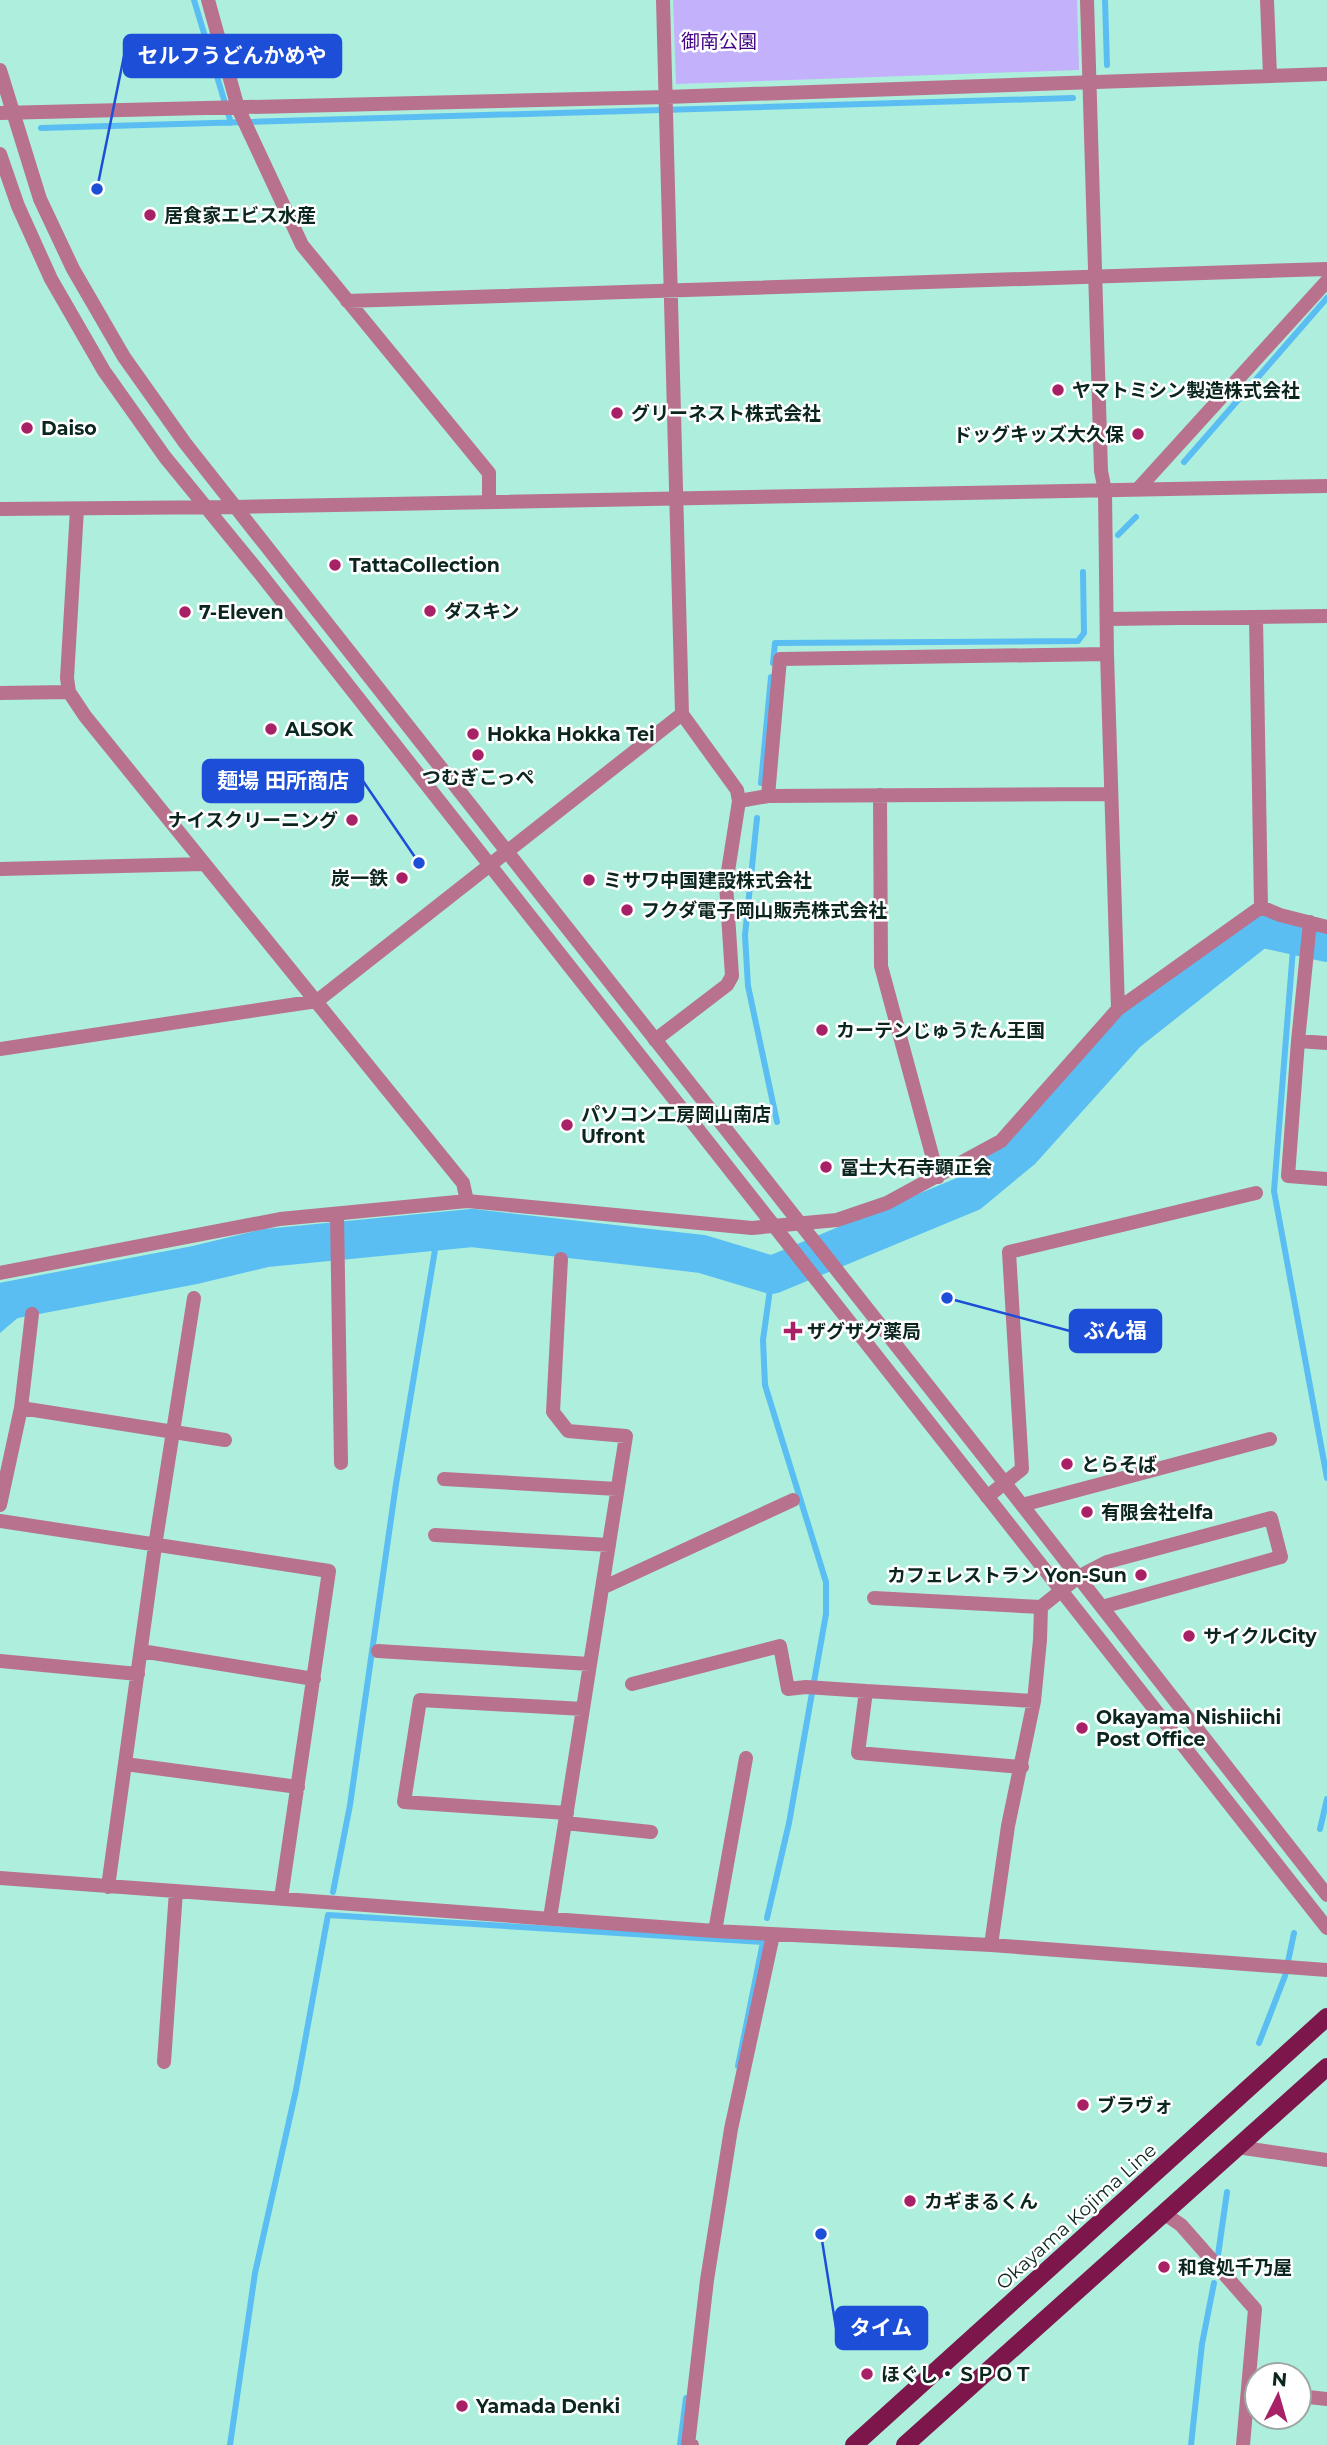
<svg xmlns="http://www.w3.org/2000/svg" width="1327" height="2445" font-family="Montserrat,'Noto Sans JP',sans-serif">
<rect width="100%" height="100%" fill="#adefdc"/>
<path fill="#c3b1fc" d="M 673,0 L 1077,0 L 1079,70 L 676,84 Z"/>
<path fill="#5abef3" d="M 22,1283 L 27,1310 L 0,1333 L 0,1287 Z"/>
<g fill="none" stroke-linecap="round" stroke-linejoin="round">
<path stroke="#5abef3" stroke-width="6" d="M 194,0 L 231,123
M 1105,0 L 1107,65
M 41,128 L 1073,98
M 1184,462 L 1327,298
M 1118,535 L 1136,517
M 773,663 L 775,643 L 1078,641 L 1084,633 L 1083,572
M 761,783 L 771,677
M 757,818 L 745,935 L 748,986 L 777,1122
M 1294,936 L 1274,1191 L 1327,1478
M 1320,1829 L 1327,1799
M 333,1892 L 350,1805 L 396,1484 L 438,1232
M 767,1918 L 789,1823 L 826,1614 L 826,1582 L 765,1385 L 763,1340 L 772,1275
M 1259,2043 L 1285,1976 L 1294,1933
M 1218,2255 L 1227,2192
M 230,2445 L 255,2273 L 296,2090 L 328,1915 L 763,1942 L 738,2066
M 680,2445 L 686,2398
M 1191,2445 L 1202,2344 L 1214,2283"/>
<path stroke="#5abef3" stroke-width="38" d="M 0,1302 L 195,1265 L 266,1248 L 472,1228 L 702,1254 L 772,1275 L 970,1193 L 1022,1150 L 1127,1033 L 1260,928 L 1327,943"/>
<path stroke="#b8728e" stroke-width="14" d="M 208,0 L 238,108 L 302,245 L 489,473 L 489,501
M 1267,0 L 1270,76
M 0,113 L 666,97 L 1327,74
M 347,301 L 1327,269
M 1138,489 L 1327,281
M 1105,491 L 1107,654 L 1118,1009
M 77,509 L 67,678 L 69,692 L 85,716 C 210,872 338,1027 463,1183 L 467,1201
M 1256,617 L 1261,907
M 1107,619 L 1327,616
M 0,693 L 69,692
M 880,795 L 881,966 L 938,1177
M 768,796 L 780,659 L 1107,654
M 739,801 L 768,796 L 1110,794
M 0,869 L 203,864
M 1261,907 L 1280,915 L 1327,927
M 1310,922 L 1298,1041 L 1288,1176 L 1327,1179
M 655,1040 L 727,985 L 732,976 L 726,884 L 739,801 L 737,790 L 682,714
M 1298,1041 L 1327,1043
M 0,1049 L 317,1001 L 682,714 L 663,0
M 337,1214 L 341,1463
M 0,1273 L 280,1219 L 467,1201 L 752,1228 L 837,1220 L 887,1203 L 1001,1141 L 1118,1009 L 1261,907
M 21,1408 L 225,1440
M 444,1479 L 617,1489
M 987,1497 L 1022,1469 L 1009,1252 L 1256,1193
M 0,1505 L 21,1408 L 32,1314
M 1022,1505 L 1270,1439
M 0,1521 L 329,1571 L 281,1898
M 435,1535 L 609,1545
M 602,1588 L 793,1500
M 874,1598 L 1041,1607
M 141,1651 L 314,1679
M 378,1651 L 590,1664
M 0,1661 L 138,1674
M 632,1684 L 780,1646 L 788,1689 L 806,1687 L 866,1691
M 125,1764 L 298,1787
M 1022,1767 L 858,1753 L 866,1691 L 1034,1701
M 567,1813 L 404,1802 L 420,1700 L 583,1709
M 565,1823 L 651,1832
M 0,1878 L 715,1931 L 991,1945 L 1327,1970
M 108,1887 L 155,1546 L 194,1298
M 550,1918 L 626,1436 L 568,1431 L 553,1412 L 561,1259
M 715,1931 L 746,1758
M 991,1945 L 1008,1826 L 1034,1701 L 1040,1640 L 1041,1607 L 1078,1577 L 1107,1562 L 1271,1518 L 1281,1557 L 1102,1607
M 164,2062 L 176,1891
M 1237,2147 L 1327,2160
M 1165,2214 L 1181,2225 L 1255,2309 L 1243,2445
M 1299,2396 L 1327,2399
M 692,2445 L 688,2445 L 707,2280 L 731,2129 L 773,1935"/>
<path stroke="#b8728e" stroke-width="14" d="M 1087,0 L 1101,471 L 1105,491
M 0,70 L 40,199 L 73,269 L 124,357 L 185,443 L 1022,1505 L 1327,1895
M 0,154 L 18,206 L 51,279 L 104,371 L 165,457 L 259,572 L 1327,1928
M 0,509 L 234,507 L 1327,486"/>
<path stroke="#7d174b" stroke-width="18" d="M 854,2445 L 1327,2017
M 905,2445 L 1327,2067"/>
</g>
<g fill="#a82066" stroke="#fff" stroke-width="2.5">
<circle cx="150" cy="215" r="7"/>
<circle cx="1058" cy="390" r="7"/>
<circle cx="617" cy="413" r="7"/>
<circle cx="27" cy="428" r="7"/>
<circle cx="1138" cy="434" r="7"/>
<circle cx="335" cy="565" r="7"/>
<circle cx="430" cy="611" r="7"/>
<circle cx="185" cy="612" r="7"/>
<circle cx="271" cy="729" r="7"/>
<circle cx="473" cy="734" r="7"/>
<circle cx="478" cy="755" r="7"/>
<circle cx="352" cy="820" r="7"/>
<circle cx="402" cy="878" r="7"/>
<circle cx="589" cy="880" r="7"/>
<circle cx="627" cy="910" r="7"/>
<circle cx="822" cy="1030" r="7"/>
<circle cx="567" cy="1125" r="7"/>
<circle cx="826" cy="1167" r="7"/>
<path d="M789.5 1320.5h7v7h7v7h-7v7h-7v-7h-7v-7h7z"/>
<circle cx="1067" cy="1464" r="7"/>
<circle cx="1087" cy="1512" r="7"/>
<circle cx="1141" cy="1575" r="7"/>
<circle cx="1189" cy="1636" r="7"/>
<circle cx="1082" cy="1728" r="7"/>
<circle cx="1083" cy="2105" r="7"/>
<circle cx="910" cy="2201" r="7"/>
<circle cx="1164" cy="2267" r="7"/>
<circle cx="867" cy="2374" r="7"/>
<circle cx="462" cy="2406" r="7"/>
</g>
<g text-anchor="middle" stroke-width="5" stroke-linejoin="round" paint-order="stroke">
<g font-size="19" fill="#420286" stroke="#fff">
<text x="719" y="48">御南公園</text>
</g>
<g font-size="19" font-weight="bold" fill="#0b261f" stroke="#fff" text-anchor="start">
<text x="164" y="222">居食家エビス水産</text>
<text x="1072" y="397">ヤマトミシン製造株式会社</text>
<text x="631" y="420">グリーネスト株式会社</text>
<text x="41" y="435">Daiso</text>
<text x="1124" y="441" text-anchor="end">ドッグキッズ大久保</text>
<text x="349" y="572">TattaCollection</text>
<text x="444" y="618">ダスキン</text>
<text x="199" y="619">7-Eleven</text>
<text x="285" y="736">ALSOK</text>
<text x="487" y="741">Hokka Hokka Tei</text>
<text x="478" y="784" text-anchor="middle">つむぎこっぺ</text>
<text x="338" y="827" text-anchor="end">ナイスクリーニング</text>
<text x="388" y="885" text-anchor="end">炭一鉄</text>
<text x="603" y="887">ミサワ中国建設株式会社</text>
<text x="641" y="917">フクダ電子岡山販売株式会社</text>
<text x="836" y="1037">カーテンじゅうたん王国</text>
<text x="581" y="1121">パソコン工房岡山南店<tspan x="581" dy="22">Ufront</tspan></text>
<text x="840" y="1174">冨士大石寺顕正会</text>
<text x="807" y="1338">ザグザグ薬局</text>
<text x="1081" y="1471">とらそば</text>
<text x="1101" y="1519">有限会社elfa</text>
<text x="1127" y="1582" text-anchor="end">カフェレストラン Yon-Sun</text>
<text x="1203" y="1643">サイクルCity</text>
<text x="1096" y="1724">Okayama Nishiichi<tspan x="1096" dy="22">Post Office</tspan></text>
<text x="1097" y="2112">ブラヴォ</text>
<text x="924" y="2208">カギまるくん</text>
<text x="1178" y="2274">和食処千乃屋</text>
<text x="881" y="2381">ほぐし・ＳＰＯＴ</text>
<text x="476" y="2413">Yamada Denki</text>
</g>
<g font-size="19" fill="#0b261f" stroke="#fff">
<text transform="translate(1076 2216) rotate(-42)" y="7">Okayama Kojima Line</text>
</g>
</g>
<path fill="none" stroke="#1d4ed8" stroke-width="2.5" d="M97 189L124 56M419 863L363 781M947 1298L1070 1331M821 2234L836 2328"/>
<g fill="#1d4ed8" stroke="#fff" stroke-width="2.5">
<circle cx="97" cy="189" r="7"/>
<circle cx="419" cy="863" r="7"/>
<circle cx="947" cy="1298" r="7"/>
<circle cx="821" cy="2234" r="7"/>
</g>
<g fill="#1d4ed8" stroke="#1d4ed8" stroke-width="2.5">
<rect x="124" y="35" width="217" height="42" rx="7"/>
<rect x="203" y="760" width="160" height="42" rx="7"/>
<rect x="1070" y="1310" width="91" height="42" rx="7"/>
<rect x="836" y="2307" width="91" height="42" rx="7"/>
</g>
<g font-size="21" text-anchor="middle" font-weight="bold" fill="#fff">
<text x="232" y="63">セルフうどんかめや</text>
<text x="283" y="788">麺場 田所商店</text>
<text x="1115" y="1338">ぶん福</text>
<text x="881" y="2335">タイム</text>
</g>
<g transform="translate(1278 2396) rotate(5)"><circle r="33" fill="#ffffff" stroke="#9da8a5" stroke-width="2"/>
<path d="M0-5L12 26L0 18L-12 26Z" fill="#a82066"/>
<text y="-10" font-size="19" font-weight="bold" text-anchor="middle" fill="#0b261f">N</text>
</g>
</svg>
